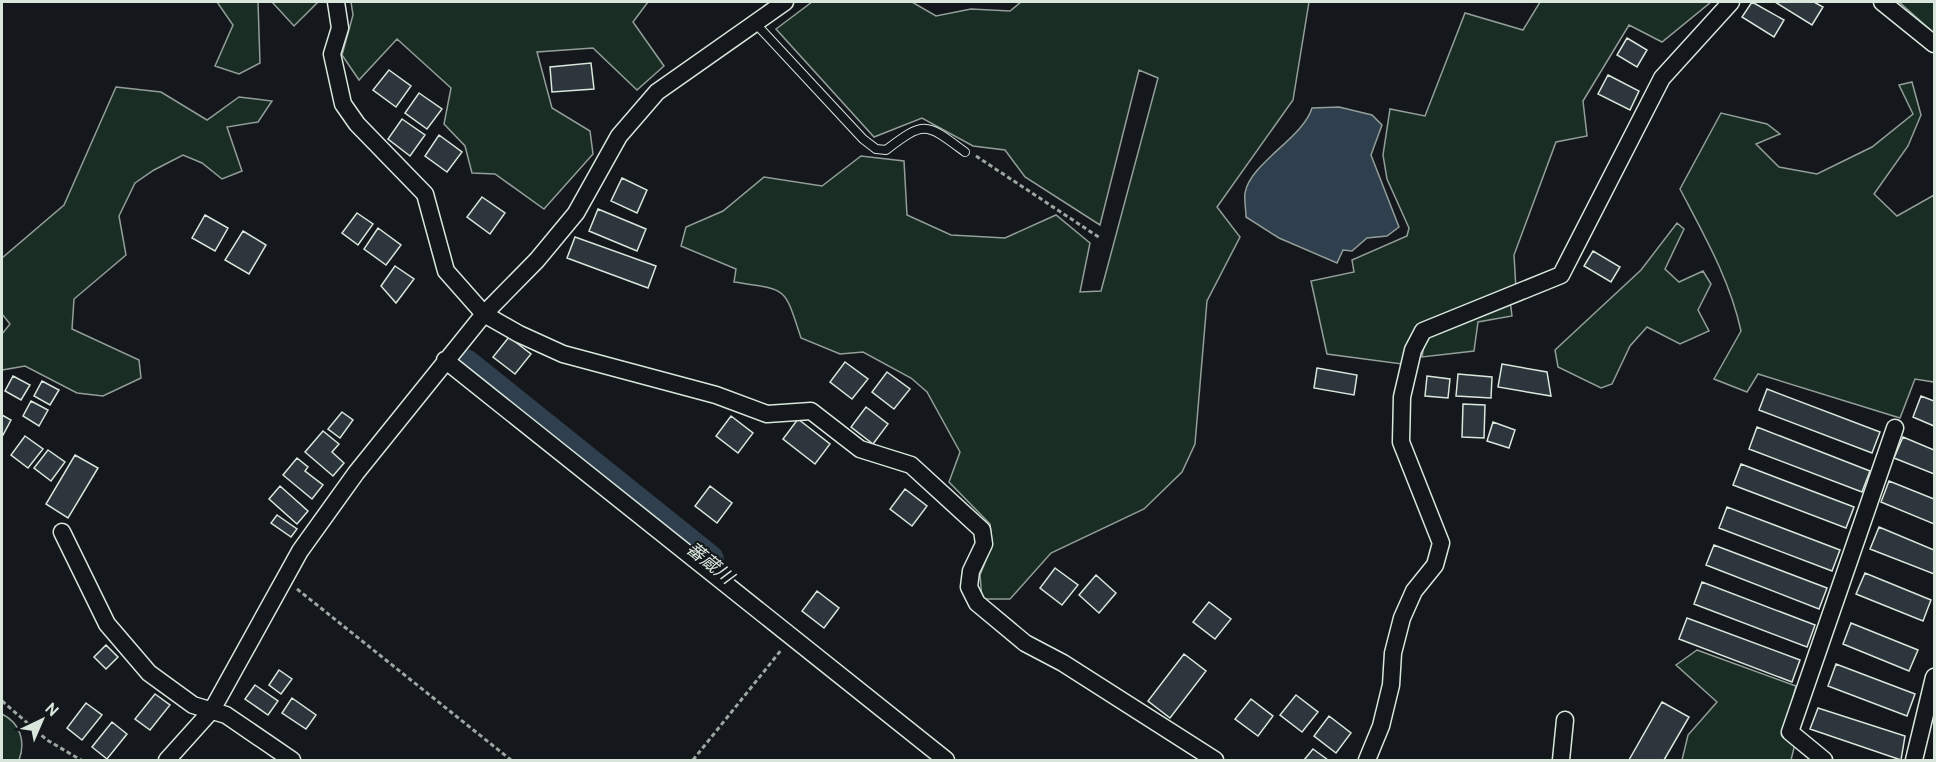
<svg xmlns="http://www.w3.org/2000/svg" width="1936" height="762" font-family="Overpass,'Noto Sans JP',sans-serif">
<rect width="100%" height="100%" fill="#14181c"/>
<path fill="#1a2d24" stroke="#939e99" stroke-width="1.5" d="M 217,2 L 258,2 L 260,63 L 239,74 L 215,66 L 233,25 Z
M 272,2 L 318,2 L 294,26 Z
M 351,2 L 648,2 L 633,22 L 664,66 L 637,90 L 593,48 L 537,52 L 552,108 L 590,131 L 593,154 L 544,209 L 495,174 L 472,173 L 465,146 L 444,124 L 451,88 L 397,39 L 359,80 L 342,55 L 353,15 Z
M 812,2 L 912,2 L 936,16 L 971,9 L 1010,11 L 1021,2 L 1309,2 L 1293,100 L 1217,207 L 1240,237 L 1207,301 L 1195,444 L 1182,472 L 1144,509 L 1051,553 L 1010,599 L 982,599 L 980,575 L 992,545 L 990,524 L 949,482 L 960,452 L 927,392 L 911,378 L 863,352 L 840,354 L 801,338 C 784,286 788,290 734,282 L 736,269 L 681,246 L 686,227 L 723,211 L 764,177 L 822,186 L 861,156 L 904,161 L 907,215 L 951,235 L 1005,238 L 1056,215 L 1090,243 L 1080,292 L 1101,291 L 1158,78 L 1139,70 L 1100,225 L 1025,177 L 1005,150 L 973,146 L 922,118 L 874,137 L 776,29 Z
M 1540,2 L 1711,2 L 1662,42 L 1629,25 L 1583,101 L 1587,136 L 1556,142 L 1514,255 L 1516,289 L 1418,328 L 1402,364 L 1327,354 L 1311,281 L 1354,272 L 1352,260 L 1407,236 L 1409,228 L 1387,179 L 1383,155 L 1390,109 L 1425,116 L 1465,13 L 1523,30 Z
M 1898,2 L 1934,2 L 1934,33 L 1900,3 Z
M 1912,82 L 1921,115 L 1908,146 L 1874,194 L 1897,216 L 1934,195 L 1934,382 L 1915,379 L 1900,418 L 1758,374 L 1747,392 L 1714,379 L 1741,331 C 1730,280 1704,235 1680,189 L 1721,113 L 1767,124 L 1780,134 L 1756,144 L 1779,167 L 1817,174 L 1872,147 L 1913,114 L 1899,85 Z
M 116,87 L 161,92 L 207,120 L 239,97 L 272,101 L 258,122 L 227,127 L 242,171 L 222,179 L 202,163 L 183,155 L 154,170 L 135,183 L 119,216 L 126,255 L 74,299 L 72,329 L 139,360 L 141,378 L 103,396 L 77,393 L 25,366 L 2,370 L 2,334 L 10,324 L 2,314 L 2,258 L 64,205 Z
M 1677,223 L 1684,229 L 1665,269 L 1679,282 L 1703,271 L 1711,284 L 1698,310 L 1709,331 L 1680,344 L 1647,327 L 1630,346 L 1612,384 L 1601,388 L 1558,367 L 1555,350 L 1641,270 Z
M 1510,300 L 1512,316 L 1478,322 L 1474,351 L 1422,357 L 1426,333 Z
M 1697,650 L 1796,686 L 1784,730 L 1795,744 L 1791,760 L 1682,760 L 1688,735 L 1717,702 L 1676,665 Z
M 2,714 C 20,723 26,741 19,760 L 2,760 Z"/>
<path fill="#2f3f4d" stroke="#939e99" stroke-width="1.5" d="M 1339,107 L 1372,115 L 1382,125 L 1371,155 L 1399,227 L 1387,236 L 1367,238 L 1352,251 L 1343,250 L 1337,263 L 1279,238 L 1246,217 C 1246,209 1244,200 1245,193 C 1250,163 1303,138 1312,108 Z"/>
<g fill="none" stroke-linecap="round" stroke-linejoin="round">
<path stroke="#2f3f4d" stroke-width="32" d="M 465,365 L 708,560"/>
</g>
<path fill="#2c363c" stroke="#d8e6dc" stroke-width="1.5" d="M 1752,2 L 1784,20 L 1774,37 L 1742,17 Z
M 1775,2 L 1814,2 L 1823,7 L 1812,25 Z
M 1627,38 L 1647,50 L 1637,67 L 1617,55 Z
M 591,63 L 594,89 L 552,92 L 550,67 Z
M 389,70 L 411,86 L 396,107 L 373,90 Z
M 1608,75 L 1639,91 L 1630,110 L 1598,94 Z
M 419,93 L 442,109 L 427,129 L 405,113 Z
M 402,119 L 425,135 L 410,156 L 388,139 Z
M 439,135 L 462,152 L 447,172 L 425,156 Z
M 622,178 L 647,190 L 637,213 L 611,201 Z
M 482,197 L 505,213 L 490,234 L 467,217 Z
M 598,209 L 646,229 L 637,251 L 589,231 Z
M 357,213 L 373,224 L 358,245 L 342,233 Z
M 205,215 L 228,228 L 215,251 L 192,238 Z
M 378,228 L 401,245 L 386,265 L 364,249 Z
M 243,231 L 266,245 L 249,274 L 225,260 Z
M 575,237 L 656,266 L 648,288 L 567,258 Z
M 1593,251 L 1620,267 L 1611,282 L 1584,266 Z
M 395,266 L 414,279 L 396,303 L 381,286 Z
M 509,337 L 531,354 L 515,374 L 493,357 Z
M 845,362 L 868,379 L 852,399 L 830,382 Z
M 1502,364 L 1547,372 L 1551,396 L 1498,387 Z
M 1317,368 L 1357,375 L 1354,395 L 1314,388 Z
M 887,372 L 910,389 L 894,409 L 872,392 Z
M 1458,374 L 1492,377 L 1491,398 L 1456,396 Z
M 13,376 L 30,385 L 21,400 L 5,391 Z
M 1427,376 L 1450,379 L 1448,398 L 1425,396 Z
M 42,381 L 59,390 L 50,405 L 34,396 Z
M 1767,389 L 1880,432 L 1872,453 L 1759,410 Z
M 1921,396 L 1934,401 L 1934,426 L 1913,417 Z
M 31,401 L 48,410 L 39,426 L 23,416 Z
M 1463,404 L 1485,405 L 1484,438 L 1462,437 Z
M 866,407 L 888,424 L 873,444 L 851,427 Z
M 342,412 L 353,420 L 340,438 L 328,429 Z
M 2,415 L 11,420 L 3,435 L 2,434 Z
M 731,416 L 753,433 L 738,453 L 716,436 Z
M 798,419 L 830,444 L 815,464 L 783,439 Z
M 1493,422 L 1515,430 L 1509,448 L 1487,441 Z
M 1757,427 L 1870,471 L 1862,492 L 1749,449 Z
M 323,431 L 339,444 L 332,452 L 344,463 L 333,476 L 305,452 Z
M 25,436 L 43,449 L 28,468 L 11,455 Z
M 1903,437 L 1934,450 L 1934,474 L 1894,458 Z
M 48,450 L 65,462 L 51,481 L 34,468 Z
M 75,455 L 98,468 L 68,518 L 46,504 Z
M 297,458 L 308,467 L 305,471 L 323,485 L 312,499 L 283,475 Z
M 1741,464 L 1854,507 L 1846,528 L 1733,485 Z
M 1889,481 L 1934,499 L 1934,524 L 1881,502 Z
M 280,486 L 308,511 L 297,524 L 269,499 Z
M 710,486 L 732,503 L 717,523 L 695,506 Z
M 905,489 L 927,506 L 912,526 L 890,509 Z
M 1727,507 L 1840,550 L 1832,571 L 1719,528 Z
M 277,515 L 297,529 L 291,537 L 271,523 Z
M 1879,527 L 1934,550 L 1934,574 L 1870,549 Z
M 1714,545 L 1827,588 L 1819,609 L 1706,565 Z
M 1055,568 L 1078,585 L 1062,605 L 1040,588 Z
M 1865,573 L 1931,600 L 1923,621 L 1856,594 Z
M 1096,575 L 1116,593 L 1099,613 L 1079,595 Z
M 1702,582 L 1815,625 L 1807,647 L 1694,604 Z
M 817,591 L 839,608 L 824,628 L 802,611 Z
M 1209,602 L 1231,619 L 1215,639 L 1193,622 Z
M 1687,618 L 1800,660 L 1792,682 L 1679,639 Z
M 1851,623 L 1918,650 L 1909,671 L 1843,644 Z
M 106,645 L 118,657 L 106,669 L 94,657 Z
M 1184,654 L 1206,671 L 1170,718 L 1148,701 Z
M 1836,664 L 1915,694 L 1907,716 L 1828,686 Z
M 279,670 L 292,679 L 281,694 L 269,685 Z
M 255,685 L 278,701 L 268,715 L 245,699 Z
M 155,694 L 170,705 L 150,730 L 135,719 Z
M 1296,695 L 1318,712 L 1302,732 L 1280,715 Z
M 292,698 L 316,715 L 306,729 L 282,713 Z
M 1251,699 L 1273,716 L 1258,736 L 1235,719 Z
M 1662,702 L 1689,717 L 1664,760 L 1629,760 Z
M 86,703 L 102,715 L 82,740 L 67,728 Z
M 1818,708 L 1905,736 L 1901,760 L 1810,729 Z
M 1329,716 L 1351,733 L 1336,753 L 1314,736 Z
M 112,722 L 127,734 L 107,759 L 92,747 Z
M 1313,749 L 1328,760 L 1304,760 Z"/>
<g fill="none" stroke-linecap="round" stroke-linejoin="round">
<defs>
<path id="service" d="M 756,24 L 863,139 L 876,149 L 886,150 C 925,120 926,123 965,152"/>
<path id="minor" d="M 336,2 L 340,28 L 332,54 L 343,104 L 357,124 L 425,194 L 446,271 L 484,314 L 519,334 L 563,354 L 716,395 L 767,414 L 811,411 L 860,449 L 911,465 L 982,530 L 984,544 L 971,571 L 969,587 L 977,603 L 1025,643 L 1063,663 L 1215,760
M 1882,2 L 1934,44
M 445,360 L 946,760
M 62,532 L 107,624 L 149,673 L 193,705 L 226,715 L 292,760
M 167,760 L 212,710 L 300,551 L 356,473 L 484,314 L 537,260 L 576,213 L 619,136 L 657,92 L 785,2
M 1367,760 L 1381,726 L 1391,685 L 1393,653 L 1402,618 L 1414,591 L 1435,565 L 1441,543 L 1401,442 L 1402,397 L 1413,350 L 1423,331 L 1561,275 L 1662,78 L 1731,2
M 1561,760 L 1565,720
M 1824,760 L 1790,732 L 1895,428
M 1914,760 L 1934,677"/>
</defs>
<use href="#service" stroke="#d8e6dc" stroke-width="10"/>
<use href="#minor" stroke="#d8e6dc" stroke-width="19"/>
<path stroke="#9da8a2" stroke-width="3" stroke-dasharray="4.5 3" stroke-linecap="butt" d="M 976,156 L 1100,238
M 297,589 L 511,760
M 2,701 L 47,740 L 81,760
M 693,760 L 782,649"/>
<use href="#service" stroke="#14181c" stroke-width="8"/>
<use href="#minor" stroke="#14181c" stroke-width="16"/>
</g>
<g text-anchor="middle" stroke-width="4.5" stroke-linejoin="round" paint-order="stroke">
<g font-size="18" font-style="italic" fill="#d8e6dc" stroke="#14181c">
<text transform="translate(710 563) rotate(39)" y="6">蕃蔵川</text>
</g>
</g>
<rect width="1936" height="762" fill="none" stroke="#d8e6dc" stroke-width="6"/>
<g transform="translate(42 720) rotate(44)" stroke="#14181c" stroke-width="4.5" paint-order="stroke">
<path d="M0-4.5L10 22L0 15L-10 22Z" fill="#d8e6dc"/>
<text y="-9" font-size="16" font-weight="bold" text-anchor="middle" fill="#d8e6dc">N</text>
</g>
</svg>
